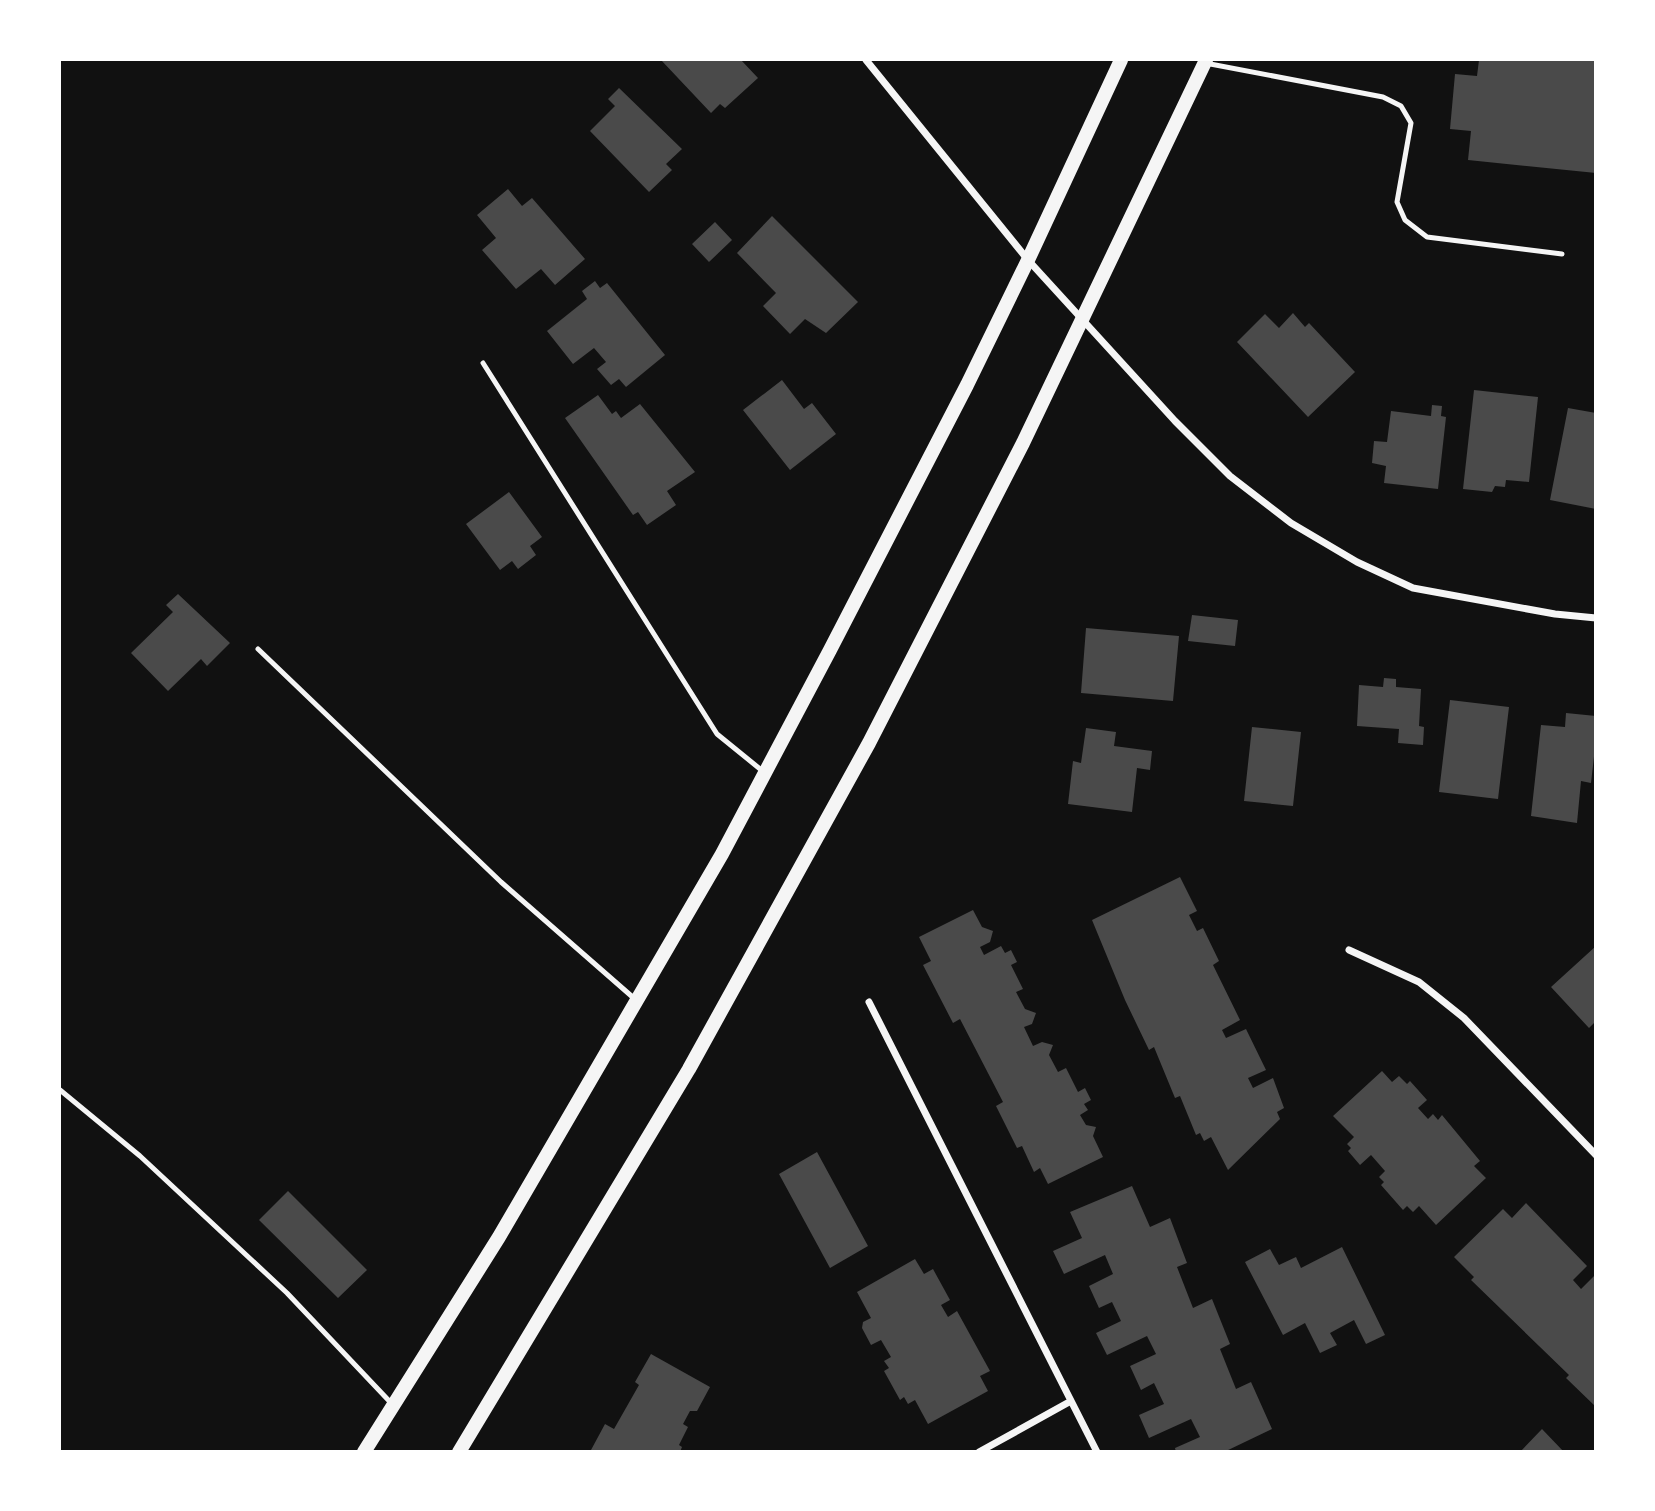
<svg xmlns="http://www.w3.org/2000/svg" width="1655" height="1511" font-family="Jost,sans-serif">
<rect width="100%" height="100%" fill="#111"/>
<path fill="#4a4a4a" d="M 661,60 L 741,60 L 758,78 L 725,108 L 720,104 L 711,113 Z
M 1479,60 L 1577,60 L 1596,61 L 1596,173 L 1468,160 L 1471,131 L 1450,129 L 1455,74 L 1477,76 Z
M 619,88 L 682,149 L 666,164 L 672,170 L 649,192 L 590,131 L 615,106 L 608,99 Z
M 508,189 L 522,206 L 532,198 L 585,259 L 555,285 L 541,269 L 516,289 L 482,250 L 496,238 L 477,215 Z
M 772,216 L 858,302 L 826,333 L 805,319 L 790,334 L 763,306 L 776,293 L 737,253 Z
M 715,222 L 732,240 L 709,262 L 692,244 Z
M 595,281 L 600,288 L 607,283 L 665,355 L 626,387 L 619,379 L 611,385 L 597,369 L 606,362 L 594,348 L 573,364 L 547,331 L 587,299 L 582,291 Z
M 1293,313 L 1305,327 L 1309,323 L 1355,372 L 1308,417 L 1237,342 L 1265,314 L 1279,328 Z
M 782,380 L 804,409 L 812,403 L 836,434 L 790,470 L 743,410 Z
M 1474,390 L 1538,397 L 1529,482 L 1506,480 L 1505,487 L 1495,486 L 1492,492 L 1463,489 Z
M 598,395 L 612,414 L 616,411 L 621,418 L 640,404 L 695,472 L 667,491 L 676,505 L 647,525 L 638,512 L 633,515 L 565,418 Z
M 1432,405 L 1442,406 L 1441,416 L 1446,417 L 1438,489 L 1384,483 L 1386,466 L 1372,463 L 1374,441 L 1387,442 L 1391,411 L 1431,416 Z
M 1568,408 L 1596,413 L 1596,509 L 1550,500 Z
M 509,492 L 542,537 L 530,546 L 536,555 L 518,569 L 512,561 L 500,570 L 466,524 Z
M 178,594 L 230,643 L 207,666 L 201,659 L 168,691 L 131,653 L 173,612 L 166,605 Z
M 1192,615 L 1238,620 L 1235,646 L 1188,641 Z
M 1086,628 L 1179,636 L 1173,701 L 1081,693 Z
M 1384,678 L 1396,679 L 1396,687 L 1421,689 L 1419,726 L 1424,727 L 1423,745 L 1398,743 L 1399,729 L 1357,726 L 1359,685 L 1383,687 Z
M 1450,700 L 1509,707 L 1498,799 L 1439,792 Z
M 1566,713 L 1596,716 L 1596,739 L 1591,783 L 1581,781 L 1577,823 L 1531,816 L 1541,725 L 1565,727 Z
M 1252,727 L 1301,732 L 1293,806 L 1244,801 Z
M 1086,728 L 1116,732 L 1114,746 L 1152,751 L 1150,770 L 1137,768 L 1132,812 L 1068,804 L 1073,761 L 1081,763 Z
M 1180,877 L 1197,911 L 1189,915 L 1197,931 L 1203,928 L 1219,961 L 1213,965 L 1240,1020 L 1222,1030 L 1226,1038 L 1246,1029 L 1266,1070 L 1248,1078 L 1253,1088 L 1273,1078 L 1284,1108 L 1277,1112 L 1280,1119 L 1228,1170 L 1211,1137 L 1204,1141 L 1200,1133 L 1196,1135 L 1180,1096 L 1175,1098 L 1154,1047 L 1149,1050 L 1125,1000 L 1092,920 Z
M 973,910 L 982,927 L 993,931 L 990,942 L 980,947 L 984,955 L 1001,946 L 1005,953 L 1011,950 L 1017,962 L 1011,965 L 1023,989 L 1016,992 L 1025,1009 L 1036,1013 L 1032,1024 L 1024,1027 L 1033,1046 L 1042,1042 L 1053,1045 L 1049,1055 L 1058,1072 L 1066,1068 L 1078,1092 L 1085,1088 L 1091,1100 L 1084,1104 L 1088,1110 L 1080,1115 L 1086,1125 L 1096,1127 L 1093,1136 L 1103,1157 L 1048,1184 L 1040,1168 L 1034,1172 L 1022,1146 L 1017,1148 L 996,1106 L 1003,1102 L 960,1019 L 953,1023 L 923,965 L 931,961 L 919,937 Z
M 1596,946 L 1596,1021 L 1589,1028 L 1551,987 Z
M 1382,1071 L 1392,1082 L 1399,1076 L 1407,1084 L 1410,1081 L 1427,1100 L 1418,1108 L 1428,1119 L 1433,1114 L 1438,1120 L 1442,1115 L 1480,1161 L 1474,1166 L 1486,1178 L 1436,1225 L 1419,1206 L 1413,1212 L 1407,1206 L 1403,1210 L 1381,1185 L 1384,1182 L 1379,1177 L 1385,1171 L 1371,1155 L 1360,1165 L 1348,1151 L 1351,1148 L 1347,1144 L 1354,1137 L 1333,1116 Z
M 817,1152 L 868,1246 L 830,1268 L 779,1174 Z
M 1132,1186 L 1150,1227 L 1170,1218 L 1187,1263 L 1177,1267 L 1193,1308 L 1212,1299 L 1230,1344 L 1220,1349 L 1236,1389 L 1251,1382 L 1272,1429 L 1224,1452 L 1176,1452 L 1175,1448 L 1200,1437 L 1191,1419 L 1149,1438 L 1139,1415 L 1164,1404 L 1154,1383 L 1141,1390 L 1130,1366 L 1156,1354 L 1147,1336 L 1107,1355 L 1096,1333 L 1121,1321 L 1112,1302 L 1099,1308 L 1089,1286 L 1113,1274 L 1105,1255 L 1064,1274 L 1053,1251 L 1082,1238 L 1070,1212 Z
M 288,1191 L 367,1270 L 338,1298 L 259,1220 Z
M 1526,1203 L 1587,1266 L 1573,1280 L 1581,1289 L 1596,1274 L 1596,1407 L 1566,1378 L 1569,1375 L 1471,1280 L 1474,1277 L 1454,1257 L 1503,1209 L 1512,1218 Z
M 1342,1247 L 1385,1335 L 1366,1344 L 1354,1320 L 1330,1333 L 1337,1345 L 1320,1353 L 1305,1323 L 1283,1335 L 1245,1262 L 1270,1249 L 1279,1265 L 1296,1257 L 1301,1268 Z
M 915,1259 L 924,1274 L 933,1269 L 950,1300 L 941,1305 L 948,1317 L 957,1311 L 990,1371 L 980,1376 L 988,1391 L 928,1424 L 915,1400 L 908,1404 L 904,1397 L 900,1400 L 884,1371 L 889,1368 L 884,1361 L 891,1357 L 881,1340 L 871,1345 L 862,1328 L 863,1322 L 871,1318 L 857,1292 Z
M 651,1354 L 710,1387 L 697,1411 L 690,1411 L 683,1424 L 688,1427 L 679,1445 L 682,1447 L 680,1452 L 591,1450 L 605,1424 L 614,1429 L 639,1385 L 635,1382 Z
M 1542,1429 L 1564,1452 L 1520,1452 Z"/>
<g fill="none" stroke-linecap="round" stroke-linejoin="round">
<path stroke="#f5f5f5" stroke-width="5" d="M 1205,63 L 1383,97 L 1401,106 L 1411,123 L 1397,202 L 1405,220 L 1427,237 L 1562,254
M 483,363 L 717,734 L 765,773
M 258,649 L 501,882 L 636,1000
M 60,1090 L 140,1156 L 287,1293 L 393,1405"/>
<path stroke="#f5f5f5" stroke-width="7" d="M 866,60 L 1028,260 L 1175,421 L 1230,476 L 1291,523 L 1357,562 L 1413,588 L 1555,614 L 1596,618
M 1349,950 L 1419,982 L 1464,1018 L 1596,1155
M 869,1002 L 1097,1452
M 979,1452 L 1071,1401"/>
<path stroke="#f5f5f5" stroke-width="14" d="M 364,1452 L 499,1237 L 722,854 L 830,650 L 967,385 L 1028,260 L 1121,60
M 459,1452 L 689,1069 L 869,743 L 1023,443 L 1206,60"/>
</g>
<rect width="1655" height="1511" fill="none" stroke="#ffffff" stroke-width="122"/>
</svg>
